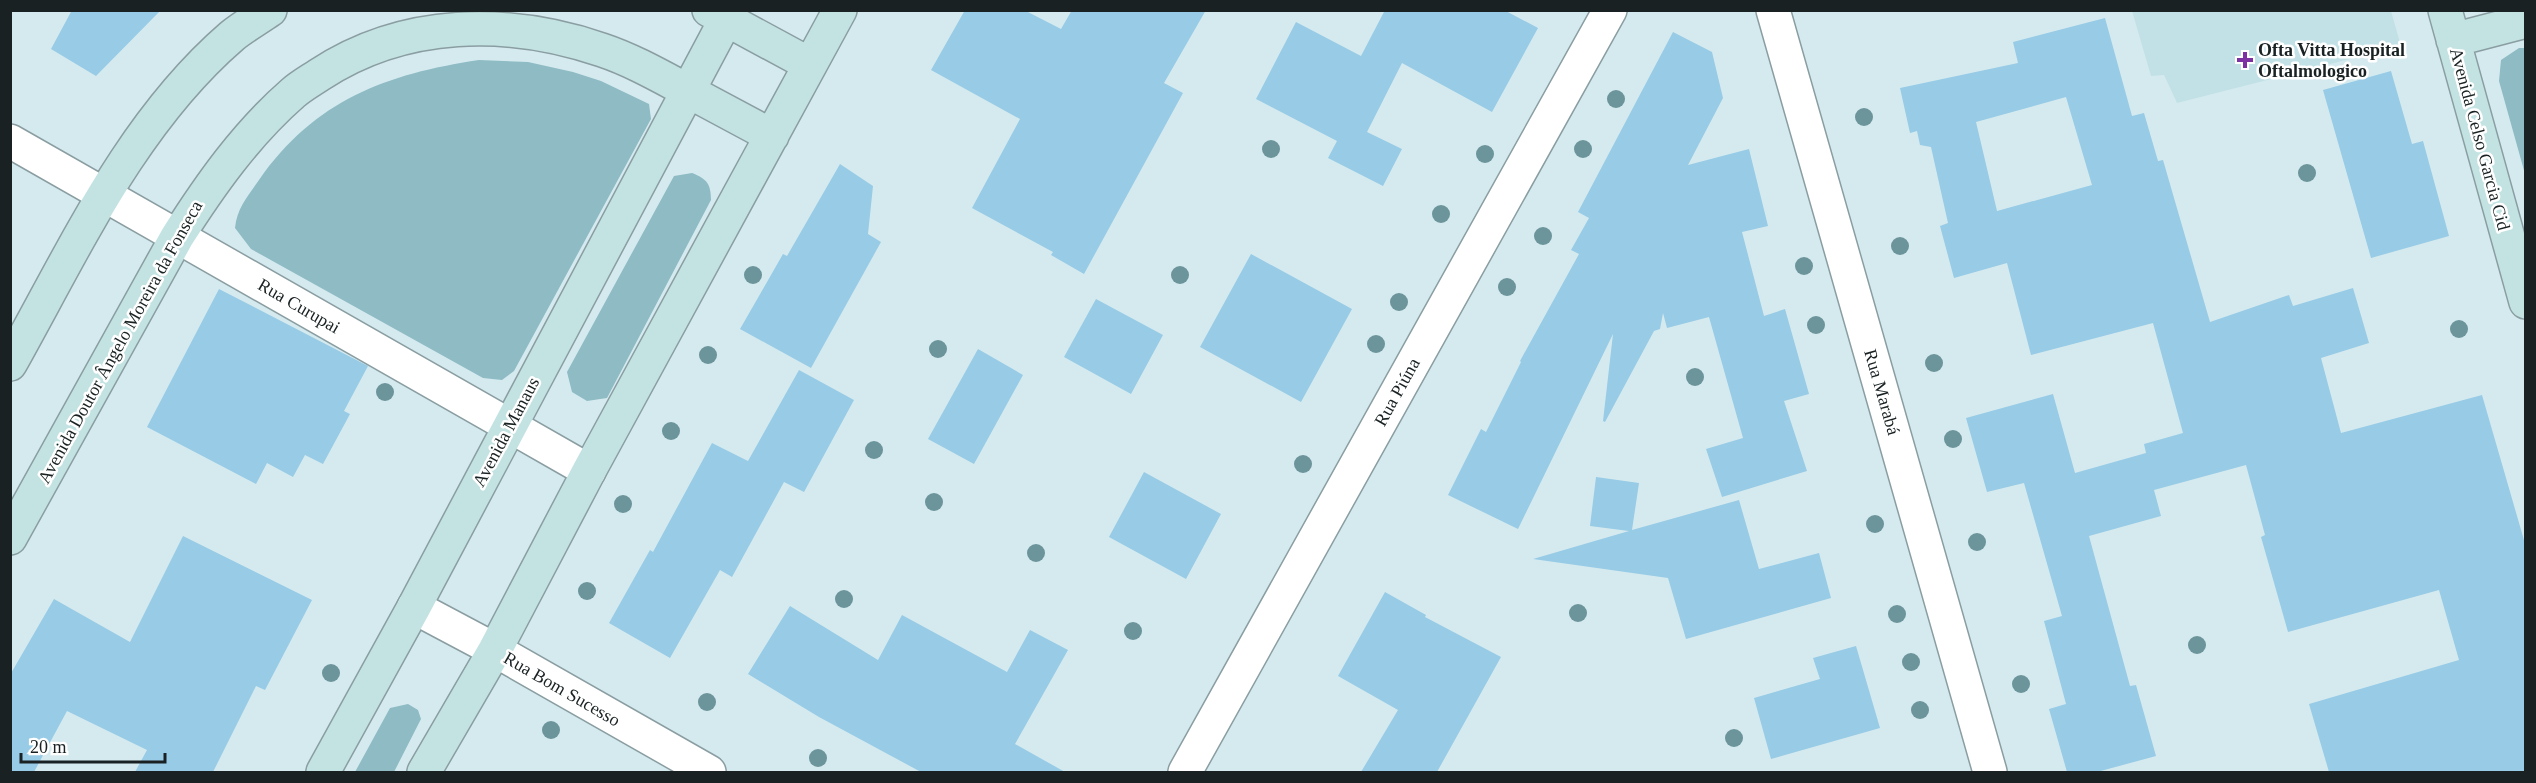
<svg xmlns="http://www.w3.org/2000/svg" width="2536" height="783" font-family="Georgia,serif">
<rect width="100%" height="100%" fill="#d5eaef"/>
<path fill="#c2e1e7" d="M 2132,11 L 2391,11 L 2401,46 L 2177,103 L 2164,75 L 2151,76 Z"/>
<path fill="#8ebbc4" d="M 2519,48 L 2526,48 L 2525,174 L 2499,81 L 2501,60 Z
M 479,60 L 528,62 L 573,72 L 601,81 L 649,104 L 651,119 L 514,371 L 502,380 L 483,378 L 251,249 L 235,228 C 237,208 248,196 259,180 C 315,100 386,74 479,60 Z
M 692,173 C 707,179 711,184 711,200 L 607,398 L 587,401 L 572,392 L 567,372 L 674,176 Z
M 408,704 L 418,710 L 421,719 L 394,772 L 355,772 L 390,708 Z"/>
<path fill="#97cbe6" fill-rule="evenodd" d="M 72,10 L 161,10 L 96,76 L 51,49 Z
M 965,10 L 1024,10 L 1061,29 L 1072,10 L 1206,10 L 1164,83 L 1183,93 L 1084,274 L 1051,255 L 1053,252 L 972,208 L 1020,119 L 931,70 Z
M 1385,10 L 1504,10 L 1538,28 L 1492,112 L 1402,63 L 1367,132 L 1402,149 L 1383,186 L 1328,158 L 1337,141 L 1256,99 L 1296,22 L 1361,56 Z
M 2105,18 L 2132,116 L 2144,113 L 2158,161 L 2163,160 L 2210,322 L 2289,295 L 2293,306 L 2353,288 L 2369,343 L 2321,358 L 2341,433 L 2482,395 L 2526,547 L 2526,772 L 2329,772 L 2309,704 L 2459,660 L 2439,590 L 2288,632 L 2261,537 L 2265,535 L 2246,465 L 2154,490 L 2161,516 L 2089,536 L 2130,686 L 2136,685 L 2156,756 L 2097,772 L 2067,772 L 2049,709 L 2066,704 L 2044,621 L 2062,616 L 2024,483 L 1987,492 L 1966,418 L 2053,394 L 2075,473 L 2146,453 L 2144,444 L 2183,433 L 2153,323 L 2031,355 L 2007,263 L 1954,278 L 1940,226 L 1948,223 L 1931,147 L 1920,145 L 1917,131 L 1910,133 L 1900,88 L 2018,63 L 2013,42 ZM 2066,97 L 2092,185 L 1997,211 L 1976,122 Z
M 1673,32 L 1712,52 L 1723,98 L 1688,165 L 1749,149 L 1768,226 L 1742,232 L 1764,316 L 1785,309 L 1809,394 L 1784,401 L 1807,471 L 1722,497 L 1706,449 L 1743,438 L 1709,317 L 1667,328 L 1663,313 L 1660,329 L 1654,331 L 1605,422 L 1603,421 L 1613,334 L 1518,529 L 1448,495 L 1481,429 L 1486,432 L 1521,362 L 1520,361 L 1579,254 L 1571,250 L 1589,218 L 1578,212 Z
M 2391,71 L 2412,144 L 2423,141 L 2449,236 L 2371,258 L 2323,90 Z
M 840,164 L 873,186 L 868,234 L 881,242 L 811,368 L 740,329 L 783,254 L 787,256 Z
M 1251,254 L 1352,309 L 1301,402 L 1200,347 Z
M 219,289 L 368,366 L 344,411 L 350,414 L 323,464 L 305,455 L 293,477 L 267,463 L 256,484 L 147,427 Z
M 1096,299 L 1163,335 L 1131,394 L 1064,357 Z
M 978,349 L 1023,375 L 974,464 L 928,439 Z
M 799,370 L 854,400 L 804,492 L 784,482 L 732,577 L 720,570 L 670,658 L 609,623 L 650,550 L 653,552 L 712,443 L 748,461 Z
M 1144,472 L 1221,514 L 1186,579 L 1109,537 Z
M 1596,477 L 1639,483 L 1632,530 L 1739,500 L 1759,569 L 1819,553 L 1831,598 L 1686,639 L 1668,578 L 1533,559 L 1629,531 L 1590,526 Z
M 183,536 L 312,600 L 265,690 L 256,686 L 213,772 L 135,772 L 147,750 L 67,711 L 34,772 L 10,772 L 10,675 L 54,599 L 130,642 Z
M 1385,592 L 1426,615 L 1425,617 L 1501,657 L 1437,772 L 1361,772 L 1398,710 L 1338,676 Z
M 790,606 L 878,660 L 902,615 L 1007,672 L 1030,630 L 1068,650 L 1015,744 L 1065,772 L 921,772 L 819,717 L 748,674 Z
M 1856,646 L 1880,728 L 1771,759 L 1754,698 L 1820,679 L 1813,658 Z"/>
<g fill="none" stroke-linecap="round" stroke-linejoin="round">
<defs>
<path id="street" d="M 1773,10 L 1990,772
M 10,141 L 589,471
M 414,607 L 495,650 L 709,772
M 1185,772 L 1610,10"/>
<path id="secondary" d="M 709,10 L 809,64
M 2445,10 L 2526,302
M 2453,40 L 2526,21
M 10,364 C 74,250 131,123 232,36 C 243,27 257,19 270,10
M 10,538 L 177,237 C 210,185 246,134 293,93 C 301,86 310,81 319,75 C 404,19 508,18 602,50 C 632,60 660,76 688,91 C 716,106 744,121 772,136
M 323,772 L 414,607 L 731,10
M 424,772 L 495,650 L 589,471 L 840,10"/>
</defs>
<use href="#street" stroke="#8a9ea2" stroke-width="36"/>
<use href="#secondary" stroke="#8a9ea2" stroke-width="36"/>
<use href="#street" stroke="#fff" stroke-width="33"/>
<use href="#secondary" stroke="#c3e3e2" stroke-width="33"/>
</g>
<g fill="#6c949b">
<circle cx="1616" cy="99" r="9"/>
<circle cx="1864" cy="117" r="9"/>
<circle cx="1271" cy="149" r="9"/>
<circle cx="1583" cy="149" r="9"/>
<circle cx="1485" cy="154" r="9"/>
<circle cx="2307" cy="173" r="9"/>
<circle cx="1441" cy="214" r="9"/>
<circle cx="1543" cy="236" r="9"/>
<circle cx="1900" cy="246" r="9"/>
<circle cx="1804" cy="266" r="9"/>
<circle cx="753" cy="275" r="9"/>
<circle cx="1180" cy="275" r="9"/>
<circle cx="1507" cy="287" r="9"/>
<circle cx="1399" cy="302" r="9"/>
<circle cx="1816" cy="325" r="9"/>
<circle cx="2459" cy="329" r="9"/>
<circle cx="1376" cy="344" r="9"/>
<circle cx="938" cy="349" r="9"/>
<circle cx="708" cy="355" r="9"/>
<circle cx="1934" cy="363" r="9"/>
<circle cx="1695" cy="377" r="9"/>
<circle cx="385" cy="392" r="9"/>
<circle cx="671" cy="431" r="9"/>
<circle cx="1953" cy="439" r="9"/>
<circle cx="874" cy="450" r="9"/>
<circle cx="1303" cy="464" r="9"/>
<circle cx="934" cy="502" r="9"/>
<circle cx="623" cy="504" r="9"/>
<circle cx="1875" cy="524" r="9"/>
<circle cx="1977" cy="542" r="9"/>
<circle cx="1036" cy="553" r="9"/>
<circle cx="587" cy="591" r="9"/>
<circle cx="844" cy="599" r="9"/>
<circle cx="1578" cy="613" r="9"/>
<circle cx="1897" cy="614" r="9"/>
<circle cx="1133" cy="631" r="9"/>
<circle cx="2197" cy="645" r="9"/>
<circle cx="1911" cy="662" r="9"/>
<circle cx="331" cy="673" r="9"/>
<circle cx="2021" cy="684" r="9"/>
<circle cx="707" cy="702" r="9"/>
<circle cx="1920" cy="710" r="9"/>
<circle cx="551" cy="730" r="9"/>
<circle cx="1734" cy="738" r="9"/>
<circle cx="818" cy="758" r="9"/>
</g>
<path fill="#7d30a1" stroke="#fff" stroke-width="2" d="M2242 51h6v6h6v6h-6v6h-6v-6h-6v-6h6z"/>
<g text-anchor="middle" stroke-width="5" stroke-linejoin="round" paint-order="stroke">
<g font-size="18" font-weight="bold" fill="#192122" stroke="#fff" text-anchor="start">
<text x="2258" y="56">Ofta Vitta Hospital<tspan x="2258" dy="21">Oftalmologico</tspan></text>
</g>
<g font-size="18" fill="#192122" stroke="#fff">
<text transform="translate(2480 139) rotate(75)" y="6">Avenida Celso Garcia Cid</text>
<text transform="translate(299 306) rotate(30)" y="6">Rua Curupai</text>
<text transform="translate(120 342) rotate(-61)" y="6">Avenida Doutor Ângelo Moreira da Fonseca</text>
<text transform="translate(1397 392) rotate(-61)" y="6">Rua Piúna</text>
<text transform="translate(1882 392) rotate(74)" y="6">Rua Marabá</text>
<text transform="translate(506 432) rotate(-62)" y="6">Avenida Manaus</text>
<text transform="translate(562 689) rotate(30)" y="6">Rua Bom Sucesso</text>
</g>
</g>
<rect width="2536" height="783" fill="none" stroke="#192122" stroke-width="24"/>
<path d="M21 753v9h144v-9" fill="none" stroke="#192122" stroke-width="3"/>
<text x="30" y="753" font-size="18" fill="#192122" stroke="#ffffff" stroke-width="4.5" paint-order="stroke">20 m</text>
</svg>
